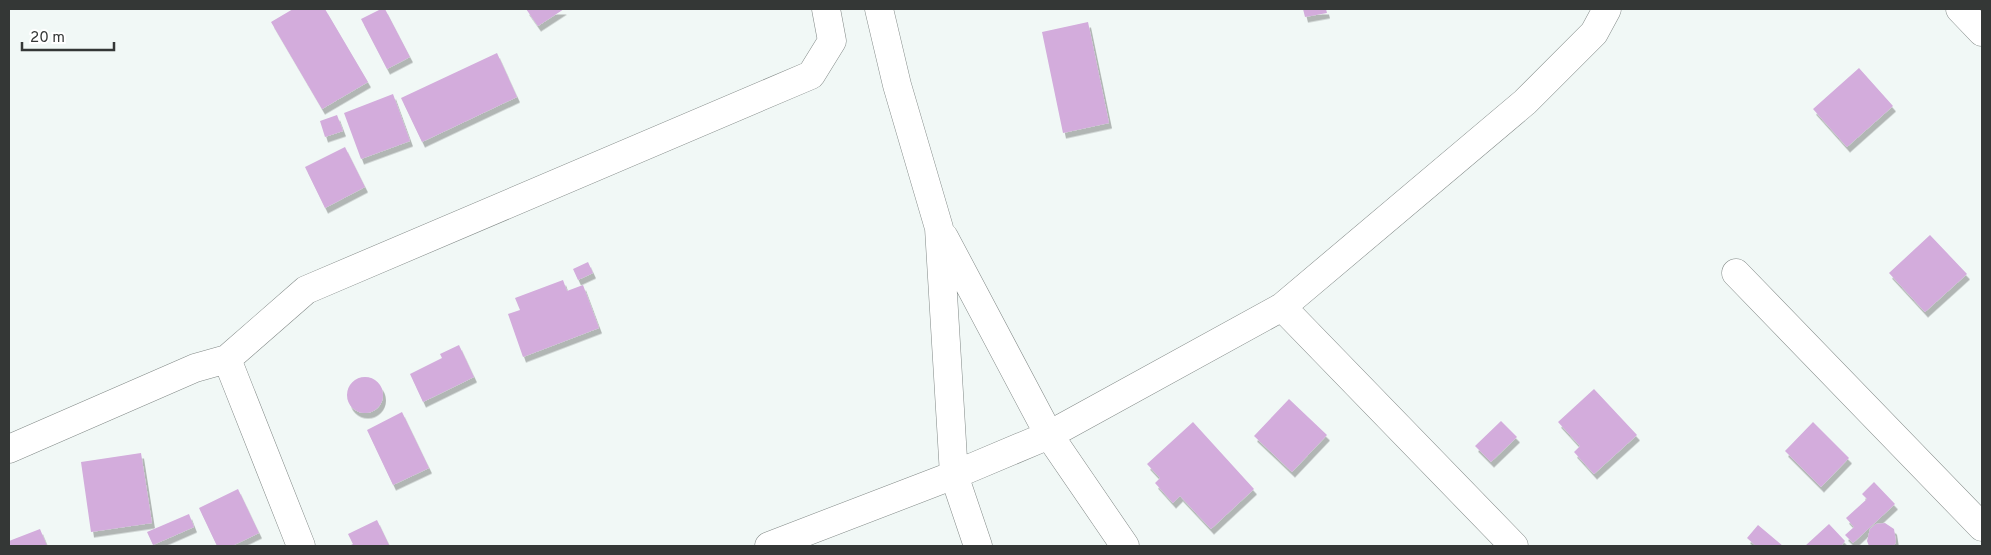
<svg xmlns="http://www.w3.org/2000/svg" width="1991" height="555" font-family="Overpass,sans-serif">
<defs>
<filter id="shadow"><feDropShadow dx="3" dy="5.5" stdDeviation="0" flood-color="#0004"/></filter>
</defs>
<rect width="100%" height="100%" fill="#f1f8f6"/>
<path fill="#d3acdc" filter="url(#shadow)" d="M 293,9 L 325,9 L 368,82 L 322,109 L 271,22 Z
M 381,9 L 385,9 L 410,57 L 387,69 L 361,19 Z
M 526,9 L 564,9 L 538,26 Z
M 1303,9 L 1326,9 L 1327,13 L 1305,17 Z
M 1088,22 L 1109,123 L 1063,133 L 1042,32 Z
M 497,53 L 517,97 L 422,142 L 401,98 Z
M 1859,68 L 1893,106 L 1847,147 L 1813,109 Z
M 393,94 L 410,141 L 361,159 L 344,113 Z
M 337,115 L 343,131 L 325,137 L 320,121 Z
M 345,147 L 365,187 L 325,208 L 305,167 Z
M 1930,235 L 1967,274 L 1925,312 L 1889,273 Z
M 588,262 L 593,273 L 578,280 L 573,269 Z
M 563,280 L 567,291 L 583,285 L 599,328 L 523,357 L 508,314 L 520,310 L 515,298 Z
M 459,345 L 474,377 L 423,402 L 410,374 L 442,358 L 440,354 Z
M347 395a18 18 0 1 1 36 0a18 18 0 1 1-36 0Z
M 1594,389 L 1637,435 L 1594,474 L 1574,452 L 1580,446 L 1558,422 Z
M 1289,399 L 1327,435 L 1292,472 L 1254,436 Z
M 402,412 L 429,468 L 393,485 L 367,430 Z
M 1501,421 L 1517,437 L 1491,462 L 1475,446 Z
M 1193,422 L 1254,489 L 1211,529 L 1180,496 L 1173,503 L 1155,483 L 1160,478 L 1147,464 Z
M 1813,422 L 1849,458 L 1821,487 L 1785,451 Z
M 141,453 L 152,523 L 91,532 L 81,462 Z
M 1874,482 L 1895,504 L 1853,543 L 1845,535 L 1854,527 L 1846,518 L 1867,499 L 1862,494 Z
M 238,489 L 259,533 L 232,546 L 217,546 L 199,508 Z
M 189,514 L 194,527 L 153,545 L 147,532 Z
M 377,520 L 389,545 L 349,546 L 353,544 L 348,534 Z
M 1885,523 L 1894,529 L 1896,542 L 1894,546 L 1869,546 L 1867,541 L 1870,529 L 1876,524 Z
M 1829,524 L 1845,541 L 1841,546 L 1805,546 Z
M 1758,525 L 1783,546 L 1756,546 L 1747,538 Z
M 40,529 L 47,546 L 9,546 L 9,541 Z"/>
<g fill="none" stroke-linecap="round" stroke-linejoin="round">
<defs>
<path id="minor" d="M 879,9 L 897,85 L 939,228 L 954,475 L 978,546
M 1960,9 L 1982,32
M 944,237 L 1049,435 L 1125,546
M 1736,273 L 1982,527
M 1282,307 L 1514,546
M 227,359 L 306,290 L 811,75 L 832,41 L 826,9
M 9,449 L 195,368 L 227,359 L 301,546
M 769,546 L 954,475 L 1049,435 L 1282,307 L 1525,102 L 1594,33 L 1607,9"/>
</defs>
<use href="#minor" stroke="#828987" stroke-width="29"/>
<use href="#minor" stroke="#fff" stroke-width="28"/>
</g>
<rect width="1991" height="555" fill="none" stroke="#343736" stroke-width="20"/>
<path d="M22 42v8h92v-8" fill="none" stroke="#343736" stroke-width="2.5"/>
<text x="30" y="42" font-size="15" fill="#343736" stroke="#ffffff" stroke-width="4" paint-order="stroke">20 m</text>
</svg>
